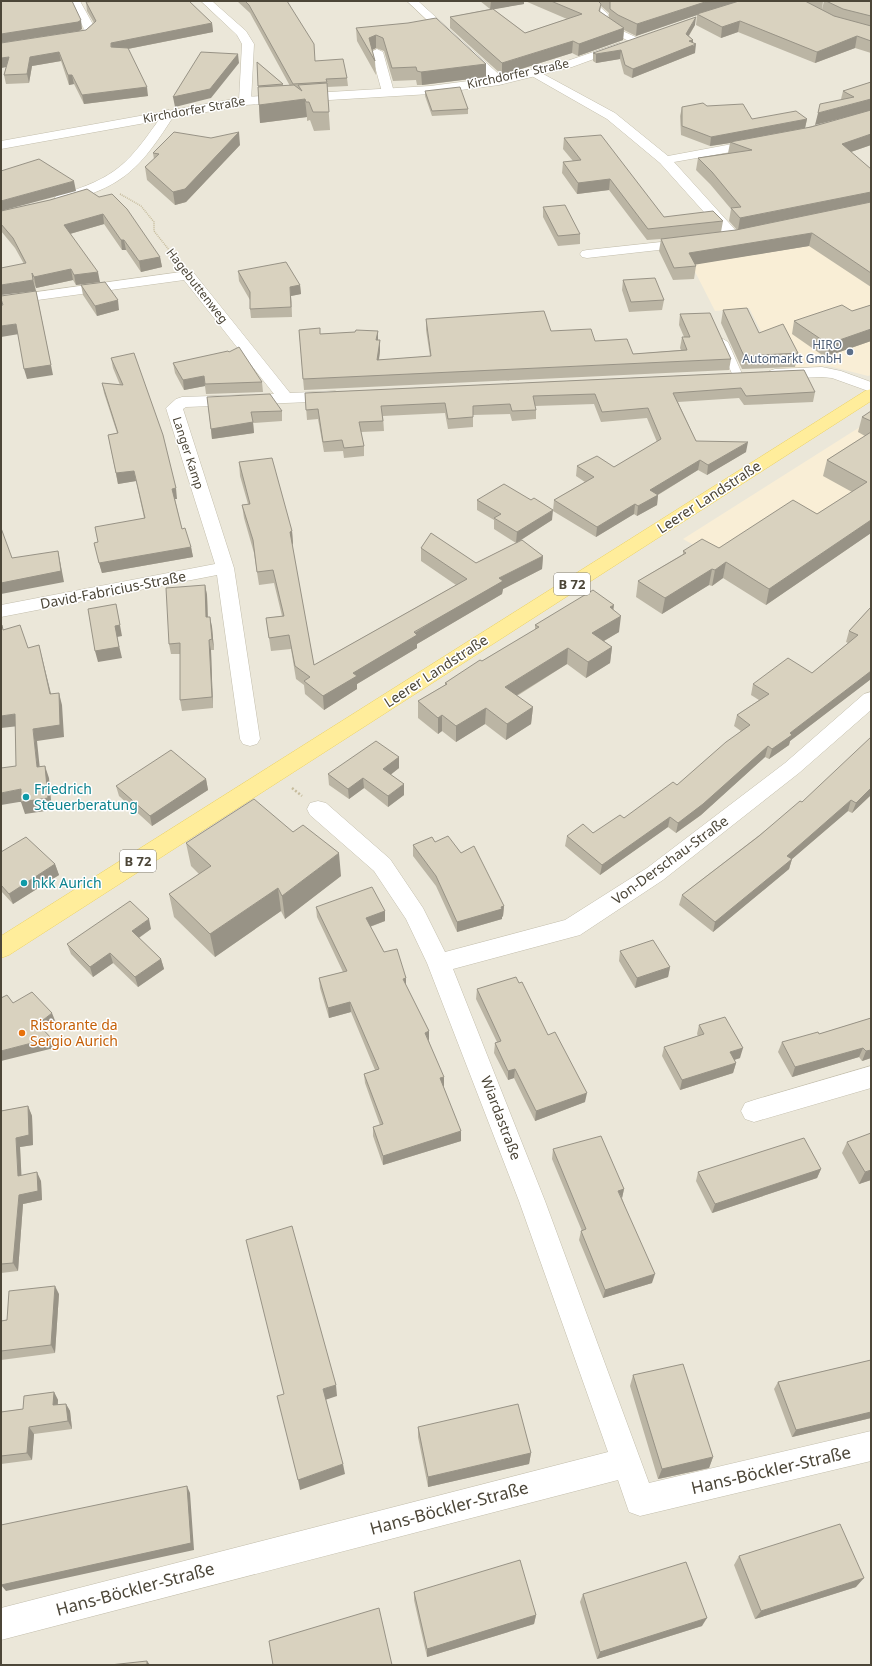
<svg xmlns="http://www.w3.org/2000/svg" width="872" height="1666" font-family="'Noto Sans',sans-serif">
<rect width="100%" height="100%" fill="#f6f4eb"/>
<path fill="#ebe7d9" d="M 1,1 L 871,1 L 871,1665 L 1,1665 Z"/>
<path fill="#f9eed6" d="M 871,229 L 871,375 L 868,376 L 829,366 L 781,370 L 749,308 L 715,311 L 683,248 Z
M 871,420 L 871,525 L 777,592 L 683,539 Z"/>
<g fill="none" stroke-linecap="round" stroke-linejoin="round">
<defs>
<path id="service" d="M 595,6 L 599,6 L 608,14 L 607,21 L 616,28 L 640,39 L 640,43 C 628,44 607,29 599,21 L 602,15 L 595,8 Z
M 723,339 L 728,342 L 743,376 L 742,378 L 734,378 L 733,376 L 718,342 Z"/>
<path id="minor" d="M 70,1 L 80,1 L 96,30 C 89,39 72,43 61,40 L 59,38 L 61,36 L 80,32 L 84,29 Z
M 201,1 L 212,1 L 246,31 L 254,44 L 251,101 L 249,104 L 241,104 L 239,101 L 242,44 L 237,35 Z
M 407,1 L 418,1 L 503,78 L 505,81 L 503,84 L 495,84 Z
M 377,49 L 383,52 L 394,92 L 392,95 L 388,96 L 382,92 L 371,52 Z
M 534,69 L 615,113 L 668,156 L 759,139 L 763,140 L 765,143 L 763,146 L 759,147 L 674,162 L 739,234 L 741,237 L 739,240 L 729,240 L 660,163 L 607,119 L 530,75 L 528,73 Z
M 169,110 L 175,114 C 141,167 125,187 61,203 L 56,202 L 54,199 L 56,196 C 119,177 128,164 165,111 Z
M 689,239 L 694,240 L 696,243 L 694,246 L 587,258 L 582,257 L 580,254 L 582,251 L 587,250 Z
M 188,271 L 193,272 L 290,393 L 335,391 L 341,393 L 343,396 L 341,399 L 335,401 L 186,407 L 183,409 L 234,568 L 260,739 L 257,744 L 250,746 L 243,744 L 240,739 L 217,575 L 1,617 L 1,605 L 215,564 L 166,408 L 176,399 L 182,397 L 274,394 L 184,280 L 1,305 L 1,297 Z
M 822,367 L 841,371 L 871,382 L 871,392 L 832,378 L 822,377 L 775,379 L 769,377 L 767,374 L 769,371 L 775,369 Z
M 871,692 L 871,710 L 799,773 L 663,880 L 580,935 L 453,969 L 545,1201 L 649,1483 L 871,1431 L 871,1461 L 640,1516 L 629,1512 L 618,1480 L 1,1640 L 1,1608 L 608,1452 L 519,1201 L 427,963 L 406,919 L 374,871 L 310,815 L 307,809 L 310,803 L 318,801 L 326,803 L 390,859 L 423,908 L 445,952 L 565,920 L 647,868 L 785,763 L 864,694 Z
M 871,1066 L 871,1088 L 754,1122 L 745,1119 L 741,1111 L 745,1103 L 754,1100 Z"/>
<path id="tertiary" d="M 620,43 L 626,46 L 624,48 L 572,67 L 499,85 L 430,94 L 245,105 L 1,149 L 1,141 L 245,97 L 430,86 L 499,77 L 564,62 Z"/>
<path id="primary" d="M 871,389 L 871,401 L 9,955 L 1,958 L 1,936 L 865,391 Z"/>
</defs>
<use href="#service" stroke="#c3beac" stroke-width="1"/>
<use href="#minor" stroke="#c3beac" stroke-width="1"/>
<use href="#tertiary" stroke="#c3beac" stroke-width="1"/>
<use href="#primary" stroke="#ecd263" stroke-width="1"/>
<path stroke="#c6bc9d" stroke-width="1.5" stroke-dasharray="1 1" stroke-linecap="butt" d="M 120,194 L 141,206 L 154,222 L 154,231 L 177,260"/>
<path stroke="#c6bc9d" stroke-width="2.5" stroke-dasharray="2 2" stroke-linecap="butt" d="M 292,788 L 302,796"/>
<use href="#service" fill="#fff" fill-rule="evenodd"/>
<use href="#minor" fill="#fff" fill-rule="evenodd"/>
<use href="#tertiary" fill="#fff" fill-rule="evenodd"/>
<use href="#primary" fill="#ffed9b" fill-rule="evenodd"/>
</g>
<path fill="#bbb5a4" fill-rule="evenodd" d="M 237,1 L 287,1 L 315,61 L 347,78 L 348,86 L 327,87 L 330,130 L 314,131 L 310,120 L 307,121 L 307,117 L 260,123 L 259,105 L 257,62 L 283,84 L 283,86 L 290,86 L 250,13 Z
M 480,1 L 524,1 L 524,4 L 493,9 L 525,33 L 567,19 L 525,1 L 823,1 L 822,10 L 824,1 L 871,1 L 871,53 L 855,48 L 815,63 L 738,32 L 721,38 L 696,25 L 697,15 L 636,36 L 624,30 L 623,40 L 578,56 L 572,53 L 502,75 L 450,28 L 450,17 L 490,9 ZM 601,6 L 609,13 L 609,18 L 600,12 Z
M 86,2 L 212,23 L 213,32 L 128,49 L 148,96 L 84,104 L 74,84 L 69,85 L 61,61 L 32,66 L 29,83 L 6,84 L 4,75 L 6,67 L 1,68 L 82,29 L 79,31 L 86,30 L 94,23 L 87,11 Z
M 695,25 L 689,36 L 693,40 L 693,43 L 695,53 L 632,78 L 624,74 L 620,59 L 596,63 L 593,61 L 593,53 Z
M 356,28 L 486,64 L 486,77 L 422,85 L 417,85 L 416,80 L 393,81 L 384,51 L 376,48 L 372,50 L 375,61 L 376,75 L 357,41 Z
M 871,82 L 871,145 L 851,152 L 871,169 L 871,287 L 809,246 L 695,264 L 696,266 L 694,279 L 673,280 L 659,251 L 661,239 L 647,240 L 609,190 L 577,194 L 562,173 L 563,162 L 573,161 L 563,149 L 564,138 L 664,217 L 723,221 L 721,232 L 737,230 L 729,221 L 731,209 L 710,184 L 696,170 L 698,158 L 728,153 L 730,143 L 710,146 L 681,135 L 680,116 L 682,107 L 707,106 L 752,119 L 807,119 L 805,128 L 871,111 L 841,99 L 843,91 Z
M 425,91 L 468,109 L 468,114 L 432,116 L 425,96 Z
M 240,145 L 186,202 L 175,205 L 147,180 L 145,167 L 154,159 L 153,153 Z
M 87,189 L 160,257 L 162,267 L 141,272 L 126,250 L 122,250 L 104,224 L 70,234 L 100,282 L 76,285 L 73,280 L 36,288 L 34,283 L 36,291 L 24,264 L 15,248 L 1,231 L 1,211 L 50,200 Z
M 543,207 L 580,234 L 580,244 L 558,246 L 543,217 Z
M 238,271 L 300,285 L 301,294 L 291,296 L 292,317 L 251,318 L 250,309 L 250,300 L 239,281 Z
M 623,280 L 664,300 L 662,310 L 629,312 L 622,290 Z
M 81,285 L 119,310 L 97,316 L 83,295 Z
M 871,305 L 871,341 L 825,357 L 792,334 L 794,321 L 852,311 Z
M 723,310 L 759,333 L 798,353 L 795,367 L 742,369 L 721,323 Z
M 680,314 L 731,359 L 729,370 L 304,390 L 299,330 L 320,334 L 378,331 L 378,340 L 380,340 L 380,351 L 379,360 L 430,356 L 426,330 L 426,319 L 551,331 L 595,341 L 633,354 L 681,350 L 680,348 L 682,337 L 684,337 L 679,325 Z
M 229,352 L 262,382 L 263,392 L 206,394 L 205,386 L 184,390 L 175,373 L 173,363 Z
M 111,358 L 177,499 L 175,499 L 182,529 L 191,547 L 193,557 L 102,573 L 94,543 L 98,542 L 144,518 L 136,481 L 118,484 L 108,435 L 117,433 L 104,393 L 102,383 L 120,385 L 113,368 Z
M 804,370 L 815,392 L 813,402 L 744,405 L 739,398 L 678,402 L 696,441 L 746,452 L 707,475 L 698,470 L 658,495 L 657,505 L 637,516 L 634,514 L 596,537 L 553,511 L 554,500 L 585,482 L 576,476 L 577,466 L 614,467 L 657,442 L 647,418 L 601,422 L 594,404 L 535,406 L 536,410 L 536,419 L 512,421 L 510,414 L 473,415 L 473,427 L 448,429 L 445,413 L 383,416 L 384,431 L 361,432 L 364,446 L 364,456 L 344,458 L 343,451 L 324,452 L 318,419 L 307,420 L 305,393 Z
M 207,397 L 282,411 L 282,421 L 253,423 L 254,433 L 212,439 Z
M 871,411 L 871,533 L 766,605 L 723,578 L 712,586 L 709,585 L 662,614 L 636,597 L 638,581 L 683,554 L 683,551 L 719,548 L 817,514 L 852,492 L 823,476 L 827,460 L 865,436 L 858,432 L 862,417 Z
M 239,462 L 292,531 L 293,544 L 292,545 L 314,665 L 456,585 L 421,561 L 421,548 L 476,563 L 516,543 L 494,529 L 494,520 L 477,510 L 477,500 L 552,520 L 518,542 L 543,556 L 542,569 L 503,589 L 502,594 L 417,644 L 417,648 L 357,684 L 357,689 L 324,710 L 305,694 L 304,685 L 296,679 L 291,649 L 271,651 L 266,618 L 282,616 L 274,583 L 259,585 L 254,553 L 244,518 L 242,505 L 248,504 L 240,476 Z
M 205,585 L 207,595 L 208,617 L 212,627 L 214,650 L 211,650 L 213,708 L 182,711 L 180,700 L 180,654 L 171,654 L 169,644 Z
M 870,608 L 871,679 L 790,741 L 789,745 L 769,759 L 765,757 L 701,815 L 676,833 L 668,827 L 600,875 L 565,846 L 567,836 L 593,833 L 624,818 L 677,785 L 741,731 L 734,726 L 737,715 L 759,700 L 751,695 L 753,684 L 812,673 L 848,643 L 846,642 L 849,631 Z
M 613,610 L 619,632 L 604,641 L 612,647 L 610,663 L 586,678 L 567,664 L 517,696 L 533,707 L 531,724 L 506,740 L 485,724 L 456,742 L 442,731 L 438,734 L 418,718 L 418,701 L 445,685 L 445,683 L 482,661 L 535,630 L 535,625 Z
M 399,757 L 399,768 L 391,774 L 404,795 L 388,807 L 364,788 L 349,799 L 329,785 L 328,774 Z
M 206,779 L 208,790 L 152,826 L 119,796 L 116,786 Z
M 871,795 L 852,813 L 848,811 L 792,859 L 789,869 L 713,932 L 679,905 L 682,895 L 802,802 Z
M 435,842 L 461,853 L 504,906 L 503,916 L 502,917 L 502,919 L 457,932 L 436,886 L 413,856 L 413,845 Z
M 186,843 L 341,876 L 285,919 L 281,911 L 215,957 L 174,917 L 169,894 L 199,874 L 191,866 Z
M 1,852 L 55,864 L 59,875 L 13,904 L 1,891 Z
M 316,907 L 385,911 L 385,921 L 370,927 L 384,952 L 406,985 L 429,1031 L 429,1041 L 461,1141 L 383,1165 L 373,1136 L 373,1127 L 380,1125 L 365,1083 L 364,1074 L 375,1070 L 351,1012 L 329,1018 L 320,988 L 319,978 L 343,972 L 317,917 Z
M 151,929 L 139,938 L 161,959 L 164,969 L 138,987 L 113,963 L 93,977 L 71,954 L 67,944 Z
M 620,951 L 670,967 L 668,977 L 635,988 L 619,961 Z
M 519,983 L 585,1102 L 535,1121 L 514,1078 L 508,1080 L 494,1053 L 495,1043 L 497,1042 L 476,999 L 477,989 Z
M 871,1018 L 871,1058 L 862,1061 L 859,1057 L 792,1077 L 778,1052 L 782,1042 L 819,1034 Z
M 699,1025 L 740,1058 L 734,1060 L 736,1063 L 733,1073 L 680,1090 L 662,1056 L 664,1047 L 698,1036 L 697,1034 Z
M 28,1106 L 32,1116 L 33,1145 L 20,1147 L 21,1175 L 41,1181 L 42,1200 L 23,1204 L 18,1271 L 1,1273 L 1,1111 Z
M 847,1142 L 871,1180 L 859,1184 L 842,1153 Z
M 553,1149 L 624,1189 L 622,1198 L 652,1283 L 603,1298 L 579,1240 L 581,1231 L 582,1231 L 552,1159 Z
M 821,1169 L 817,1178 L 712,1213 L 696,1181 L 698,1172 Z
M 59,1294 L 55,1353 L 1,1360 L 1,1321 L 7,1320 Z
M 871,1360 L 871,1418 L 792,1437 L 774,1389 L 778,1382 Z
M 633,1375 L 713,1457 L 709,1468 L 658,1479 L 630,1386 Z
M 54,1392 L 58,1400 L 58,1405 L 66,1404 L 70,1411 L 72,1429 L 34,1434 L 32,1460 L 1,1464 L 1,1412 L 23,1409 Z
M 418,1427 L 531,1453 L 529,1464 L 428,1487 L 418,1437 Z
M 739,1556 L 856,1587 L 755,1619 L 734,1565 Z
M 414,1592 L 536,1615 L 534,1624 L 427,1657 L 414,1600 Z
M 583,1594 L 702,1626 L 597,1659 L 580,1602 Z"/>
<path fill="#989386" d="M 82,1 L 93,1 L 83,2 Z
M 491,1 L 524,1 L 524,4 L 490,10 Z
M 708,1 L 741,1 L 697,14 L 697,15 L 636,36 L 637,24 Z
M 696,17 L 695,25 L 684,43 L 686,34 Z
M 81,20 L 82,29 L 79,31 L 1,43 L 1,34 Z
M 740,21 L 738,32 L 721,38 L 722,27 Z
M 212,23 L 213,32 L 112,52 L 113,56 L 111,43 Z
M 624,28 L 623,40 L 578,56 L 579,44 Z
M 376,35 L 376,48 L 370,51 L 369,38 Z
M 857,36 L 855,48 L 815,63 L 817,52 Z
M 693,40 L 693,46 L 696,44 L 695,53 L 632,78 L 633,69 L 689,41 Z
M 573,41 L 572,53 L 502,75 L 502,63 Z
M 621,50 L 620,59 L 596,63 L 596,54 Z
M 59,52 L 61,61 L 32,66 L 29,83 L 27,74 L 30,57 Z
M 238,54 L 239,63 L 211,98 L 175,107 L 173,97 Z
M 9,57 L 11,66 L 1,68 L 1,58 Z
M 486,64 L 486,77 L 422,85 L 421,72 Z
M 68,75 L 72,75 L 74,84 L 69,85 Z
M 147,87 L 148,96 L 84,104 L 82,95 Z
M 305,99 L 307,117 L 260,123 L 259,105 Z
M 871,99 L 871,111 L 815,125 L 818,113 Z
M 807,119 L 805,128 L 730,142 L 730,143 L 710,146 L 711,137 Z
M 239,132 L 240,145 L 186,202 L 175,205 L 173,192 Z
M 871,134 L 871,145 L 839,156 L 842,144 Z
M 610,179 L 609,190 L 577,194 L 578,183 Z
M 74,181 L 76,191 L 1,211 L 1,201 Z
M 871,192 L 871,202 L 738,230 L 740,218 Z
M 103,214 L 104,224 L 66,235 L 64,225 Z
M 812,233 L 809,246 L 687,266 L 689,253 Z
M 121,240 L 124,240 L 126,250 L 122,250 Z
M 160,257 L 162,267 L 141,272 L 139,261 Z
M 71,269 L 73,280 L 36,288 L 34,277 Z
M 98,272 L 100,282 L 76,285 L 74,275 Z
M 33,280 L 36,291 L 1,295 L 1,285 Z
M 300,285 L 301,294 L 291,296 L 292,317 L 290,287 Z
M 36,291 L 53,375 L 27,379 L 24,369 Z
M 118,300 L 119,310 L 97,316 L 95,306 Z
M 16,324 L 19,334 L 1,337 L 1,326 Z
M 871,329 L 871,341 L 825,357 L 828,344 Z
M 378,331 L 378,342 L 376,340 Z
M 380,340 L 380,351 L 377,371 L 377,360 Z
M 204,376 L 205,386 L 184,390 L 183,380 Z
M 253,422 L 254,433 L 212,439 L 211,429 Z
M 748,442 L 746,452 L 707,475 L 708,465 Z
M 700,460 L 698,470 L 649,500 L 650,490 Z
M 134,471 L 136,481 L 118,484 L 116,473 Z
M 176,488 L 177,499 L 174,499 L 172,489 Z
M 658,495 L 657,505 L 637,516 L 638,506 Z
M 635,504 L 634,514 L 596,537 L 597,527 Z
M 553,510 L 552,520 L 516,543 L 517,532 Z
M 871,520 L 871,533 L 766,605 L 769,589 Z
M 292,531 L 293,544 L 291,545 L 290,532 Z
M 191,547 L 193,557 L 102,573 L 99,563 Z
M 58,551 L 60,561 L 64,582 L 1,594 L 1,583 Z
M 543,556 L 542,569 L 503,589 L 502,594 L 417,644 L 417,648 L 357,684 L 357,689 L 324,710 L 323,696 L 353,673 L 499,578 Z
M 726,562 L 723,578 L 712,586 L 715,570 Z
M 712,569 L 709,585 L 662,614 L 665,598 Z
M 205,585 L 207,595 L 208,628 L 206,617 Z
M 116,604 L 122,636 L 117,637 L 122,658 L 98,662 L 95,651 L 115,626 Z
M 614,605 L 612,621 L 621,616 L 619,632 L 590,649 L 592,633 L 610,607 Z
M 210,617 L 212,627 L 214,650 L 212,639 Z
M 209,640 L 211,650 L 213,708 L 212,697 Z
M 39,645 L 42,657 L 54,706 L 50,694 Z
M 612,647 L 610,663 L 586,678 L 588,662 Z
M 568,648 L 567,664 L 504,703 L 505,687 Z
M 871,671 L 871,679 L 790,741 L 789,745 L 769,759 L 772,749 L 790,733 Z
M 59,693 L 62,705 L 64,737 L 37,741 L 41,779 L 37,767 L 33,729 Z
M 533,707 L 531,724 L 506,740 L 507,724 Z
M 486,708 L 485,724 L 456,742 L 456,726 Z
M 15,714 L 19,726 L 1,728 L 1,716 Z
M 442,715 L 442,731 L 438,734 L 438,718 Z
M 768,746 L 765,757 L 701,815 L 676,833 L 678,823 Z
M 399,757 L 399,768 L 384,780 L 383,769 Z
M 45,766 L 49,778 L 52,810 L 25,814 L 21,802 Z
M 363,778 L 364,788 L 349,799 L 348,789 Z
M 206,779 L 208,790 L 152,826 L 150,816 Z
M 404,784 L 404,795 L 388,807 L 388,796 Z
M 871,788 L 871,795 L 852,813 L 856,803 Z
M 21,789 L 25,801 L 1,805 L 1,793 Z
M 851,800 L 848,811 L 792,859 L 789,869 L 713,932 L 715,922 L 787,856 Z
M 670,817 L 668,827 L 600,875 L 602,865 Z
M 339,853 L 341,876 L 285,919 L 282,896 Z
M 55,864 L 59,875 L 13,904 L 9,894 Z
M 278,888 L 281,911 L 215,957 L 210,934 Z
M 504,906 L 503,916 L 502,917 L 502,919 L 457,932 L 457,922 Z
M 385,911 L 385,921 L 366,928 L 366,918 Z
M 149,919 L 151,929 L 134,941 L 132,931 Z
M 110,953 L 113,963 L 93,977 L 90,967 Z
M 161,959 L 164,969 L 138,987 L 135,977 Z
M 670,967 L 668,977 L 635,988 L 637,978 Z
M 406,978 L 406,988 L 403,979 Z
M 350,1002 L 351,1012 L 329,1018 L 328,1008 Z
M 52,1013 L 56,1023 L 42,1034 L 38,1024 Z
M 429,1031 L 429,1041 L 425,1033 Z
M 51,1038 L 54,1048 L 1,1061 L 1,1051 Z
M 743,1048 L 740,1058 L 728,1062 L 730,1052 Z
M 863,1048 L 859,1057 L 792,1077 L 795,1067 Z
M 871,1050 L 871,1058 L 862,1061 L 866,1051 Z
M 736,1063 L 733,1073 L 680,1090 L 682,1080 Z
M 515,1069 L 514,1078 L 508,1080 L 508,1071 Z
M 444,1077 L 444,1086 L 440,1088 L 440,1078 Z
M 587,1093 L 585,1102 L 535,1121 L 536,1111 Z
M 28,1106 L 32,1116 L 33,1145 L 20,1147 L 22,1185 L 18,1176 L 16,1138 Z
M 461,1131 L 461,1141 L 383,1165 L 383,1156 Z
M 821,1169 L 817,1178 L 712,1213 L 715,1204 Z
M 871,1170 L 871,1180 L 859,1184 L 865,1172 Z
M 37,1172 L 41,1181 L 42,1200 L 23,1204 L 18,1271 L 13,1263 L 19,1195 Z
M 624,1189 L 622,1198 L 618,1191 Z
M 655,1274 L 652,1283 L 603,1298 L 605,1290 Z
M 55,1286 L 59,1294 L 55,1353 L 51,1345 Z
M 336,1385 L 337,1396 L 325,1400 L 323,1389 Z
M 54,1392 L 58,1400 L 57,1413 L 53,1405 Z
M 66,1404 L 70,1411 L 72,1429 L 68,1421 Z
M 871,1412 L 871,1418 L 792,1437 L 796,1430 Z
M 29,1427 L 34,1434 L 32,1460 L 27,1453 Z
M 531,1453 L 529,1464 L 428,1487 L 428,1477 Z
M 713,1457 L 709,1468 L 658,1479 L 662,1469 Z
M 343,1464 L 345,1474 L 300,1490 L 298,1480 Z
M 187,1486 L 190,1493 L 194,1550 L 6,1591 L 1,1585 Z
M 864,1578 L 856,1587 L 755,1619 L 761,1611 Z
M 536,1615 L 534,1624 L 427,1657 L 427,1649 Z
M 707,1618 L 702,1626 L 597,1659 L 600,1652 Z
M 147,1661 L 150,1665 L 147,1665 Z"/>
<path fill="#d9d2bf" stroke="#989386" d="M 1,1 L 72,1 L 81,20 L 78,22 L 1,34 Z
M 96,1 L 189,1 L 212,23 L 111,43 L 111,47 L 128,48 L 147,87 L 82,95 L 72,75 L 68,75 L 59,52 L 30,57 L 27,74 L 4,75 L 9,57 L 1,58 L 1,43 L 86,30 L 96,21 L 86,2 Z
M 245,1 L 287,1 L 314,44 L 315,61 L 343,59 L 347,78 L 326,79 L 327,82 L 293,84 L 249,5 Z
M 551,1 L 598,1 L 601,4 L 599,11 L 624,28 L 579,44 L 573,41 L 502,63 L 450,17 L 493,9 L 525,33 L 582,14 Z
M 609,1 L 708,1 L 637,24 L 618,15 L 610,9 L 610,2 Z
M 739,1 L 805,1 L 834,16 L 871,26 L 871,41 L 857,36 L 817,52 L 740,21 L 722,27 L 697,14 Z
M 826,1 L 871,1 L 871,16 L 843,9 Z
M 696,17 L 686,34 L 693,40 L 689,41 L 696,44 L 633,69 L 625,65 L 621,50 L 596,54 L 593,53 Z
M 436,18 L 486,64 L 421,72 L 417,71 L 416,67 L 392,68 L 383,38 L 376,35 L 369,38 L 375,61 L 356,28 L 408,23 Z
M 201,52 L 238,54 L 210,89 L 173,97 Z
M 257,62 L 283,84 L 258,86 Z
M 871,82 L 871,99 L 818,113 L 820,104 L 854,97 L 843,91 Z
M 327,83 L 329,112 L 313,112 L 309,102 L 306,102 L 305,99 L 259,105 L 258,87 L 294,85 L 302,91 L 298,85 Z
M 460,87 L 468,109 L 432,111 L 425,91 Z
M 703,103 L 707,106 L 743,104 L 752,119 L 796,111 L 807,119 L 711,137 L 682,126 L 682,107 Z
M 871,110 L 871,134 L 842,144 L 871,169 L 871,192 L 740,218 L 731,208 L 741,207 L 712,172 L 698,158 L 752,150 L 730,142 L 811,127 Z
M 174,132 L 211,138 L 239,132 L 185,189 L 173,192 L 145,167 L 159,154 L 153,153 Z
M 601,135 L 664,217 L 713,211 L 723,221 L 648,229 L 610,179 L 578,183 L 563,162 L 581,160 L 564,138 Z
M 39,159 L 74,181 L 1,201 L 1,171 Z
M 87,189 L 99,197 L 112,194 L 127,209 L 160,257 L 139,261 L 124,240 L 121,240 L 103,214 L 64,225 L 98,272 L 74,275 L 71,269 L 34,277 L 32,273 L 33,280 L 1,285 L 1,268 L 26,263 L 13,238 L 1,224 L 1,211 L 50,200 Z
M 871,202 L 871,273 L 812,233 L 689,253 L 696,266 L 674,268 L 661,239 L 736,230 Z
M 565,205 L 580,234 L 558,236 L 543,207 Z
M 286,262 L 300,285 L 290,287 L 291,307 L 250,309 L 250,292 L 238,271 Z
M 655,278 L 664,300 L 631,302 L 623,280 Z
M 105,282 L 118,300 L 95,306 L 81,285 Z
M 36,291 L 51,365 L 24,369 L 16,324 L 1,326 L 1,305 L 3,305 L 1,299 L 1,296 Z
M 842,305 L 852,311 L 871,305 L 871,329 L 828,344 L 794,321 Z
M 747,308 L 759,333 L 783,324 L 798,353 L 744,356 L 723,310 Z
M 544,311 L 551,331 L 591,329 L 595,341 L 627,339 L 633,354 L 687,350 L 682,337 L 690,337 L 680,314 L 710,313 L 731,359 L 303,379 L 299,330 L 320,328 L 320,334 L 355,332 L 356,330 L 378,331 L 376,340 L 380,340 L 377,360 L 431,356 L 426,319 Z
M 239,347 L 262,382 L 205,384 L 204,376 L 183,380 L 173,363 L 228,351 L 229,352 Z
M 134,353 L 163,435 L 176,488 L 172,489 L 182,529 L 185,528 L 191,547 L 99,563 L 94,543 L 98,542 L 95,527 L 145,518 L 134,471 L 116,473 L 108,435 L 118,433 L 102,383 L 123,385 L 111,358 Z
M 804,370 L 815,392 L 746,396 L 741,388 L 673,393 L 696,441 L 748,442 L 708,465 L 700,460 L 650,490 L 658,495 L 638,506 L 635,504 L 597,527 L 554,500 L 594,477 L 577,466 L 597,456 L 614,467 L 661,439 L 648,408 L 602,412 L 595,394 L 533,396 L 536,410 L 512,411 L 510,404 L 473,406 L 473,417 L 448,419 L 445,403 L 381,406 L 383,421 L 359,422 L 364,446 L 344,448 L 342,440 L 323,442 L 318,409 L 306,410 L 305,393 Z
M 270,394 L 282,411 L 251,412 L 253,422 L 211,429 L 207,397 Z
M 871,411 L 871,421 L 862,417 Z
M 871,432 L 871,520 L 769,589 L 726,562 L 715,570 L 712,569 L 665,598 L 638,581 L 686,553 L 683,551 L 702,539 L 719,548 L 793,500 L 817,514 L 867,482 L 827,460 Z
M 272,458 L 292,531 L 290,532 L 314,665 L 467,579 L 421,548 L 431,533 L 476,563 L 522,540 L 543,556 L 499,578 L 503,581 L 414,632 L 417,635 L 353,673 L 357,676 L 323,696 L 304,681 L 310,677 L 295,666 L 289,635 L 269,638 L 266,618 L 284,616 L 273,570 L 257,572 L 253,540 L 242,505 L 250,504 L 239,462 Z
M 504,484 L 531,500 L 534,498 L 553,510 L 517,532 L 494,518 L 501,514 L 477,500 Z
M 1,528 L 12,558 L 58,551 L 61,571 L 1,583 Z
M 205,585 L 206,617 L 210,617 L 212,639 L 209,640 L 212,697 L 180,700 L 180,643 L 169,644 L 166,588 Z
M 593,590 L 614,605 L 610,607 L 621,616 L 592,633 L 612,647 L 588,662 L 568,648 L 505,687 L 533,707 L 507,724 L 486,708 L 456,726 L 442,715 L 438,718 L 418,701 L 447,684 L 445,683 L 480,660 L 482,661 L 539,627 L 535,625 Z
M 116,604 L 120,625 L 115,626 L 119,647 L 95,651 L 88,609 Z
M 870,608 L 871,608 L 871,671 L 790,733 L 792,735 L 772,749 L 768,746 L 703,804 L 678,823 L 670,817 L 602,865 L 567,836 L 583,824 L 593,833 L 620,815 L 624,818 L 673,782 L 677,785 L 726,742 L 750,725 L 737,715 L 769,694 L 753,684 L 788,658 L 812,673 L 858,635 L 849,631 Z
M 1,625 L 2,625 L 3,630 L 20,625 L 28,648 L 39,645 L 50,694 L 59,693 L 60,725 L 33,729 L 37,767 L 45,766 L 48,798 L 21,802 L 21,789 L 1,793 L 1,768 L 16,766 L 15,714 L 1,716 Z
M 871,737 L 871,788 L 856,803 L 851,800 L 787,856 L 792,859 L 715,922 L 682,895 L 759,836 L 800,801 L 802,802 Z
M 376,741 L 399,757 L 383,769 L 404,784 L 388,796 L 363,778 L 348,789 L 328,774 Z
M 171,750 L 206,779 L 150,816 L 116,786 Z
M 254,799 L 293,832 L 303,825 L 339,853 L 282,896 L 278,888 L 210,934 L 169,894 L 211,866 L 186,843 Z
M 448,836 L 461,853 L 474,846 L 504,906 L 501,907 L 502,909 L 457,922 L 436,876 L 413,845 L 432,837 L 435,842 Z
M 26,837 L 55,864 L 9,894 L 1,885 L 1,852 Z
M 372,887 L 385,911 L 366,918 L 384,952 L 397,949 L 406,978 L 403,979 L 429,1031 L 425,1033 L 444,1077 L 440,1078 L 461,1131 L 383,1156 L 373,1127 L 383,1124 L 364,1074 L 379,1069 L 350,1002 L 328,1008 L 319,978 L 347,971 L 316,907 Z
M 130,901 L 149,919 L 132,931 L 161,959 L 135,977 L 110,953 L 90,967 L 67,944 Z
M 653,940 L 670,967 L 637,978 L 620,951 Z
M 516,977 L 519,983 L 522,982 L 548,1035 L 555,1032 L 587,1093 L 536,1111 L 515,1069 L 508,1071 L 495,1043 L 501,1041 L 477,989 Z
M 32,992 L 52,1013 L 38,1024 L 51,1038 L 1,1051 L 1,998 L 7,995 L 13,1003 Z
M 725,1017 L 743,1048 L 730,1052 L 736,1063 L 682,1080 L 664,1047 L 704,1034 L 699,1025 Z
M 871,1018 L 871,1050 L 866,1051 L 863,1048 L 795,1067 L 782,1042 L 818,1032 L 819,1034 Z
M 28,1106 L 29,1135 L 16,1138 L 18,1176 L 37,1172 L 38,1191 L 19,1195 L 13,1263 L 1,1264 L 1,1111 Z
M 871,1133 L 871,1170 L 865,1172 L 847,1142 Z
M 601,1136 L 624,1189 L 618,1191 L 655,1274 L 605,1290 L 581,1231 L 586,1229 L 553,1149 Z
M 804,1138 L 821,1169 L 715,1204 L 698,1172 Z
M 292,1226 L 336,1385 L 323,1389 L 343,1464 L 298,1480 L 277,1396 L 284,1394 L 246,1240 Z
M 55,1286 L 51,1345 L 1,1351 L 1,1321 L 7,1320 L 9,1291 Z
M 871,1360 L 871,1412 L 796,1430 L 778,1382 Z
M 683,1364 L 713,1457 L 662,1469 L 633,1375 Z
M 54,1392 L 53,1405 L 66,1404 L 68,1421 L 29,1427 L 27,1453 L 1,1456 L 1,1412 L 23,1409 L 24,1396 Z
M 518,1404 L 531,1453 L 428,1477 L 418,1427 Z
M 187,1486 L 191,1543 L 1,1585 L 1,1525 Z
M 840,1524 L 864,1578 L 761,1611 L 739,1556 Z
M 520,1560 L 536,1615 L 427,1649 L 414,1592 Z
M 686,1562 L 707,1618 L 600,1652 L 583,1594 Z
M 379,1608 L 392,1665 L 273,1665 L 269,1641 Z
M 147,1661 L 147,1665 L 110,1665 Z"/>
<circle fill="#5c6f8a" stroke="#fff" stroke-width="1.5" cx="850" cy="352" r="4"/>
<g fill="#0f9aa8" stroke="#fff" stroke-width="1.5">
<circle cx="26" cy="797" r="4"/>
<circle cx="24" cy="883" r="4"/>
</g>
<circle fill="#e8710a" stroke="#fff" stroke-width="1.5" cx="22" cy="1033" r="4"/>
<g text-anchor="middle" stroke-width="3" stroke-linejoin="round" paint-order="stroke">
<g font-size="12" fill="#4c4638" stroke="#fff">
<text transform="translate(518 74) rotate(-12)" y="4">Kirchdorfer Straße</text>
<text transform="translate(194 110) rotate(-10)" y="4">Kirchdorfer Straße</text>
<text transform="translate(197 286) rotate(52)" y="4">Hagebuttenweg</text>
<text transform="translate(188 453) rotate(72)" y="4">Langer Kamp</text>
</g>
<g font-size="12" fill="#4e5e75" stroke="#fff" text-anchor="end">
<text x="842" y="349">HIRO<tspan x="842" dy="14">Automarkt GmbH</tspan></text>
</g>
<g fill="#fff" stroke="#827e74" stroke-width="1">
<rect x="554" y="573" width="36" height="22" rx="3"/>
<rect x="120" y="850" width="36" height="22" rx="3"/>
</g>
<g font-size="13" font-weight="bold" fill="#4c4638">
<text x="572" y="589">B 72</text>
<text x="138" y="866">B 72</text>
</g>
<g font-size="14" fill="#4c4638" stroke="#fff">
<text transform="translate(709 497) rotate(-33)" y="5">Leerer Landstraße</text>
<text transform="translate(113 590) rotate(-11)" y="5">David-Fabricius-Straße</text>
<text transform="translate(436 671) rotate(-33)" y="5">Leerer Landstraße</text>
<text transform="translate(670 860) rotate(-36)" y="5">Von-Derschau-Straße</text>
<text transform="translate(501 1118) rotate(69)" y="5">Wiardastraße</text>
</g>
<g font-size="14" fill="#0d838f" stroke="#fff" text-anchor="start">
<text x="34" y="794">Friedrich<tspan x="34" dy="16">Steuerberatung</tspan></text>
<text x="32" y="888">hkk Aurich</text>
</g>
<g font-size="14" fill="#c56008" stroke="#fff" text-anchor="start">
<text x="30" y="1030">Ristorante da<tspan x="30" dy="16">Sergio Aurich</tspan></text>
</g>
<g font-size="17" fill="#4c4638" stroke="#fff">
<text transform="translate(771 1470) rotate(-13)" y="6">Hans-Böckler-Straße</text>
<text transform="translate(449 1508) rotate(-15)" y="6">Hans-Böckler-Straße</text>
<text transform="translate(135 1589) rotate(-15)" y="6">Hans-Böckler-Straße</text>
</g>
</g>
<rect width="872" height="1666" fill="none" stroke="#4c4638" stroke-width="4"/>
</svg>
